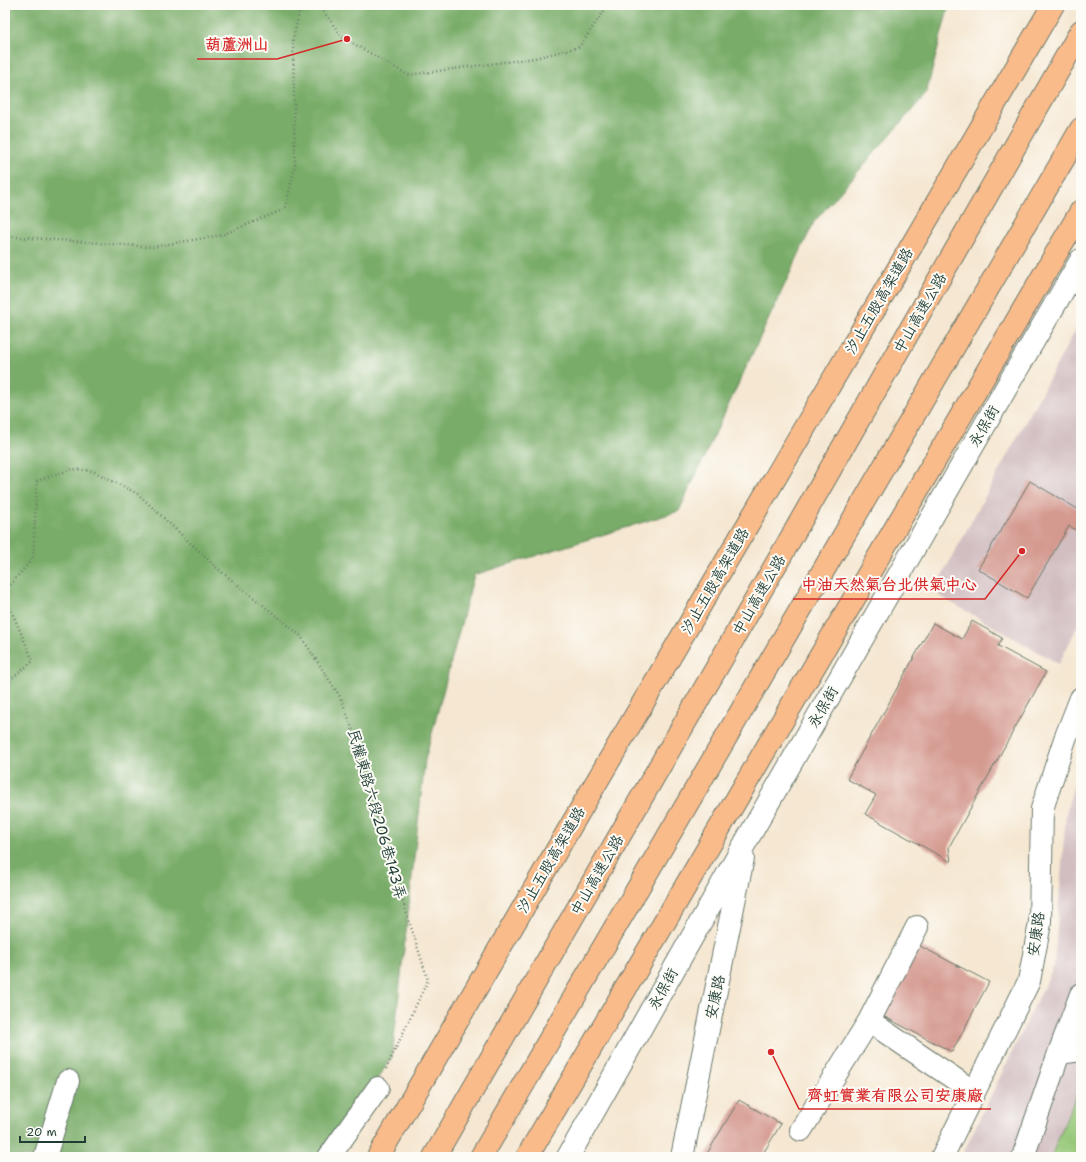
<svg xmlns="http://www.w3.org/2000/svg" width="1086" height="1162" font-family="'Shantell Sans','LXGW WenKai TC',sans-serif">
<rect width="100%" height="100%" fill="#fdfcf7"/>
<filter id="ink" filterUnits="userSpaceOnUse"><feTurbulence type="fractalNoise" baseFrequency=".025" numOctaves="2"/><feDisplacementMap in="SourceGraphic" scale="8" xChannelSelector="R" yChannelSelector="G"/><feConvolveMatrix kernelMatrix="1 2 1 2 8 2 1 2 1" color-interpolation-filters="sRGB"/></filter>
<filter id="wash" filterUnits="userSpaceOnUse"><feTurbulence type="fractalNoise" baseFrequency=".012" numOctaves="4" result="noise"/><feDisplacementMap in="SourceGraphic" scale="16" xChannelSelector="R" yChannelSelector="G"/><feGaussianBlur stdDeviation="0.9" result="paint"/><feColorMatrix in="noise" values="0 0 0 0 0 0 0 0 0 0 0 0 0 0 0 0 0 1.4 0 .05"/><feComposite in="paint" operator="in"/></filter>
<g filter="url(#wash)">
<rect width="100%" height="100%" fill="#f5e7d1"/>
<path fill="#d2bec1" d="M 1081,320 L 1081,619 L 1059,664 L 933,592 Z
M 1081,760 L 1081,1157 L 961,1157 L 1054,966 L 1066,813 Z"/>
<path fill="#96c878" stroke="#5a8256" d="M 1081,1092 L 1081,1157 L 1051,1157 L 1076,1095 Z"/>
<path fill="#78ac68" stroke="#4c744e" d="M 5,5 L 949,5 L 926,94 L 814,222 L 679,511 L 474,575 L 425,760 L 392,1057 L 325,1157 L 5,1157 Z"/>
<g id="blocks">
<path fill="#d4998f" d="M 1030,481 L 1081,511 L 1081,529 L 1079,532 L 1069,526 L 1027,598 L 978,569 Z
M 972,621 L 1002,638 L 998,646 L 1046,672 L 949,847 L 951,862 L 865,814 L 876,795 L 847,779 L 933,623 L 962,639 Z
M 920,946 L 989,982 L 952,1052 L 883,1016 Z
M 739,1100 L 781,1124 L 761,1157 L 705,1157 Z"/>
</g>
</g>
<g filter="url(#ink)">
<use href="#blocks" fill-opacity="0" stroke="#6a786b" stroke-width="1"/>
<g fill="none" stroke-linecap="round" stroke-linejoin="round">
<defs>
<path id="minor" d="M 869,1021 L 917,927
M 1059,1053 L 1081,1050
M 801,1130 L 869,1021 L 974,1092
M 45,1157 L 68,1081
M 329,1157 L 378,1088
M 568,1157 L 748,838 L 1013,376 L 1081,260
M 682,1157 L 743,858
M 942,1157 L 1029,981 L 1040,923 L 1042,809 L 1065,739 L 1081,698
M 1023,1157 L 1059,1053 L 1081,994"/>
<path id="highway" d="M 378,1157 L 583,805 L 1053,5
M 434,1157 L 724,655 L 1081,31
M 481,1157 L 1081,129
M 527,1157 L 1081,211"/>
</defs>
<use href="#minor" stroke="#6a786b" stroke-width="24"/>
<use href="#highway" stroke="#6a786b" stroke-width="24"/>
<path stroke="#6a786b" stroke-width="2.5" stroke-dasharray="1 3" stroke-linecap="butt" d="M 319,5 L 342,37 L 408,75 L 535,58 L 579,47 L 608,5
M 5,236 L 152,247 L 222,235 L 285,209 L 295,166 L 293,39 L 301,5
M 5,591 L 33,558 L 37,481 L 72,469 L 93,471 L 138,494 L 218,569 L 300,635 L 341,698 L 364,760 L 380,830 L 428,980 L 386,1069
M 5,596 L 33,661 L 5,684"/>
<use href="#minor" stroke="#fff" stroke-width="22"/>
<use href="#highway" stroke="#fabb8b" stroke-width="22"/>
</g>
</g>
<g text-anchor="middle" stroke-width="4" stroke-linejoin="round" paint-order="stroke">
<g font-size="15" fill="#1f3d34" stroke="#fdfcf7">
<text transform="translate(879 301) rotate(-60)" y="5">汐止五股高架道路</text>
<text transform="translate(920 313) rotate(-60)" y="5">中山高速公路</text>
<text transform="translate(984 426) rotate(-60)" y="5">永保街</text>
<text transform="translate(715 581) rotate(-60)" y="5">汐止五股高架道路</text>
<text transform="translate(759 595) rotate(-60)" y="5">中山高速公路</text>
<text transform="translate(823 707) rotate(-60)" y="5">永保街</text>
<text transform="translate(377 814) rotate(74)" y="5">民權東路六段206巷143弄</text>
<text transform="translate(551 860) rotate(-60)" y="5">汐止五股高架道路</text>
<text transform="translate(597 875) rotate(-60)" y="5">中山高速公路</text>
<text transform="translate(1036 934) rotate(-82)" y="5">安康路</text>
<text transform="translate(663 989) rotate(-61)" y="5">永保街</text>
<text transform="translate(715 997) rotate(-78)" y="5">安康路</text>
</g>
</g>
<path fill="none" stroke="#d62828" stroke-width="1.5" d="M347 39L277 59H197M1022 551L985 599H793M771 1052L799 1109H991"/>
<g fill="#d62828" stroke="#fdfcf7" stroke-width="1.5">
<circle cx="347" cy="39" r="4"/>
<circle cx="1022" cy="551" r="4"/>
<circle cx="771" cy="1052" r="4"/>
</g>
<g font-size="16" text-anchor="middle" font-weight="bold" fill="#d62828" stroke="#fdfcf7" stroke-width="4" stroke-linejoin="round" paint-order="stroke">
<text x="237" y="50">葫蘆洲山</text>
<text x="889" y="590">中油天然氣台北供氣中心</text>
<text x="895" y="1101">齊虹實業有限公司安康廠</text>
</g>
<rect width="1086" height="1162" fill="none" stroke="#fdfcf7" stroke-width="20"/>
<path d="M20 1136v6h65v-6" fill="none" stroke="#1f3d34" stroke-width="2"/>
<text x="26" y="1136" font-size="12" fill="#1f3d34" stroke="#fdfcf7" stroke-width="3" paint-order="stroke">20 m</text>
</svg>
